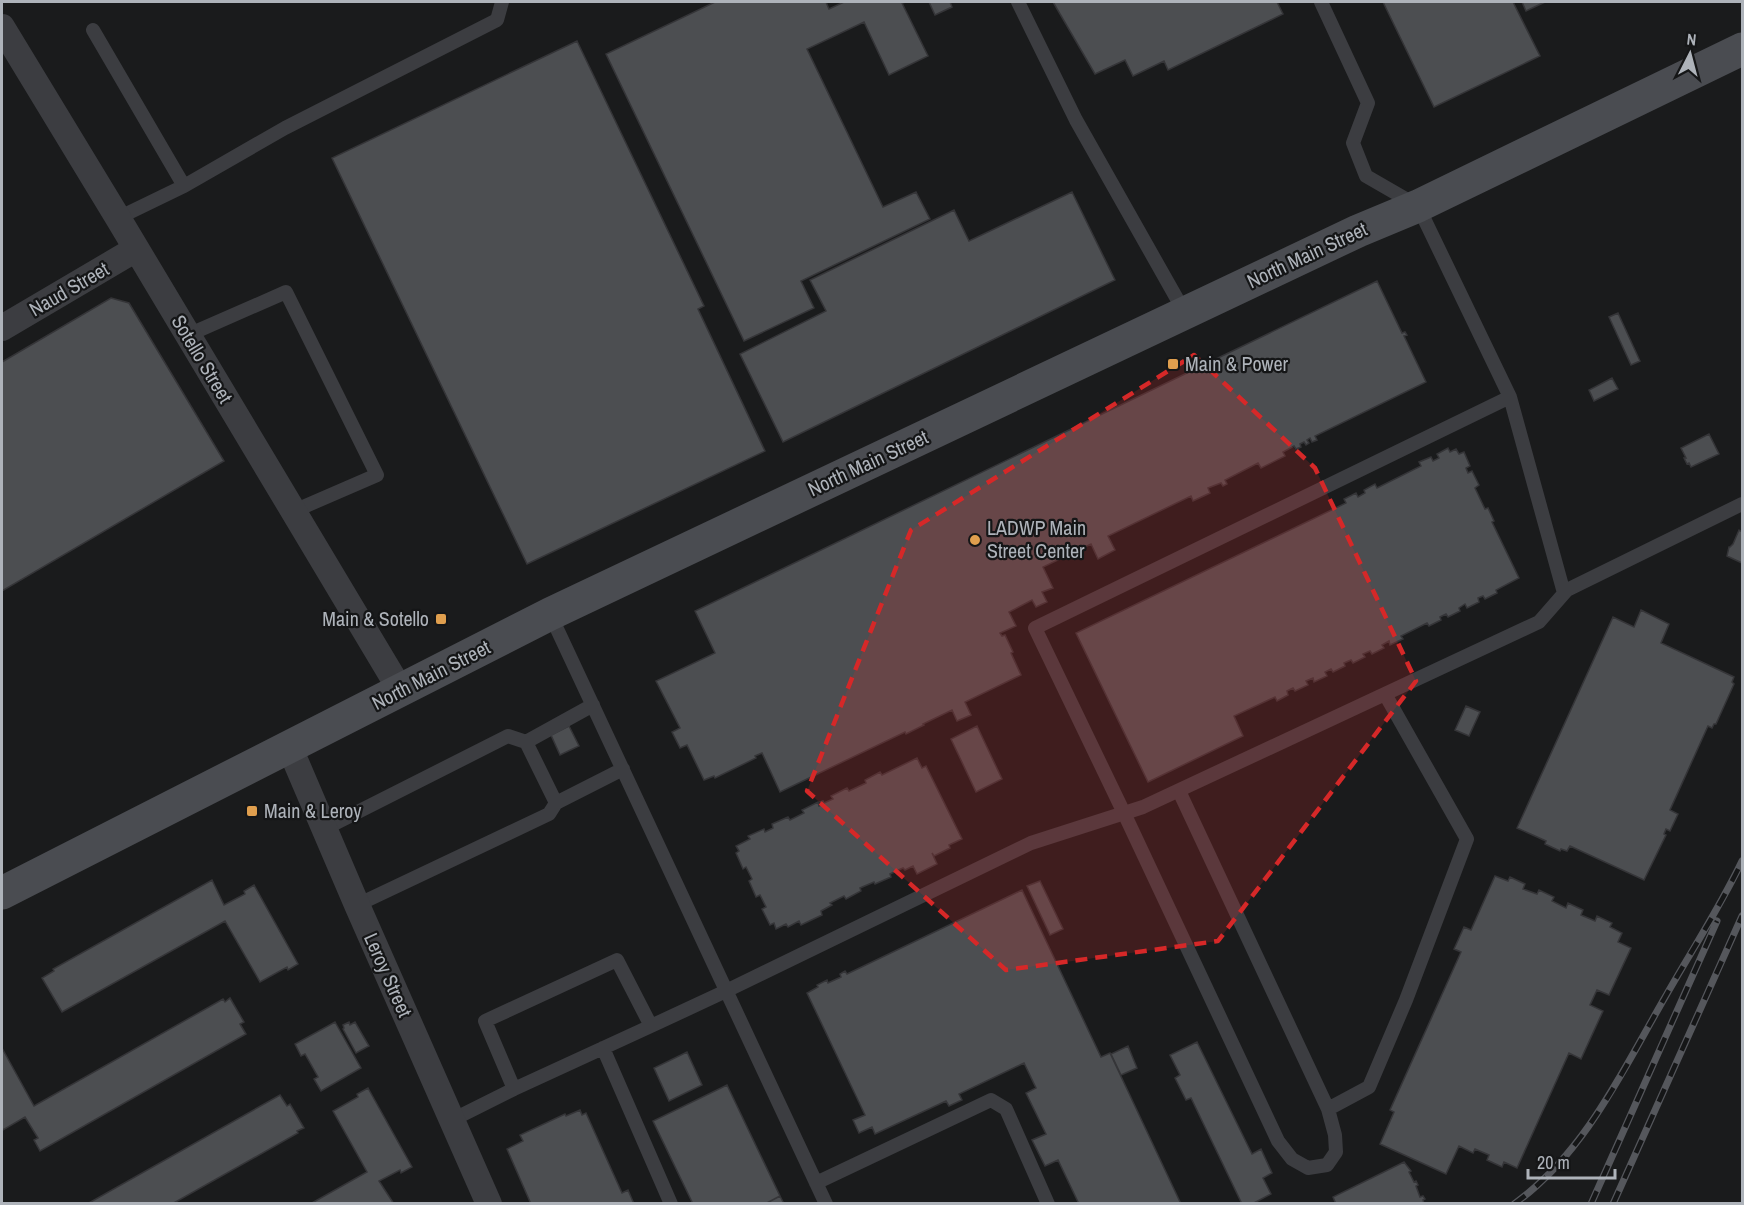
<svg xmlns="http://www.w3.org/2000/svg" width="1744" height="1205" font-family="'Archivo Narrow',sans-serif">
<rect width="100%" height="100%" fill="#1a1b1c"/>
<path fill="#4c4e51" stroke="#353538" stroke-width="1.5" d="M 715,2 L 826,2 L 829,9 L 844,2 L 906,2 L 902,3 L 928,56 L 889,75 L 864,22 L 807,49 L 883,207 L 916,192 L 930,219 L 801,281 L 814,308 L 744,341 L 606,54 Z
M 929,2 L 950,2 L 952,7 L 935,15 Z
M 1053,2 L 1277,2 L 1283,14 L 1168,70 L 1164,61 L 1133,76 L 1125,60 L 1095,74 Z
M 1383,2 L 1513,2 L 1540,56 L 1434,107 Z
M 1522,2 L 1545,2 L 1526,11 Z
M 577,41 L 704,306 L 698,309 L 765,451 L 527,564 L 332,158 Z
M 1072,192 L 1115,280 L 783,442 L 740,354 L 826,311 L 810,280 L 954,210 L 969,241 Z
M 1377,281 L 1402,333 L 1405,332 L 1407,335 L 1404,336 L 1426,382 L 1315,436 L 1317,440 L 1312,442 L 1310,438 L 1307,440 L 1309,443 L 1306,445 L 1304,442 L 1300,444 L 1301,447 L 1296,449 L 1294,446 L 1283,452 L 1285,456 L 1261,468 L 1258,463 L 1225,480 L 1227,484 L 1223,486 L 1221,483 L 1208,488 L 1210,493 L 1193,501 L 1191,496 L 1108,536 L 1115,550 L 1098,559 L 1091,544 L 1043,567 L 1053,588 L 1042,592 L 1047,602 L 1036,607 L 1032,600 L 1009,612 L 1016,626 L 1000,633 L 1002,636 L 1005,635 L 1013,652 L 1011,653 L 1021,675 L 965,702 L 971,715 L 957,721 L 952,710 L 923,724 L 924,725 L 906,734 L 905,732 L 780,792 L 762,753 L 755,756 L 756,758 L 715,778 L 714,776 L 704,780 L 687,745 L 680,748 L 672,732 L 680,728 L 656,681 L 715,653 L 695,611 Z
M 111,298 L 129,303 L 224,461 L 2,591 L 2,362 Z
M 1618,313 L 1640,361 L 1631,365 L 1609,317 Z
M 1612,378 L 1618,389 L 1594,401 L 1589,390 Z
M 1709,434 L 1719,454 L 1691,467 L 1689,463 L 1687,464 L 1684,458 L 1686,458 L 1681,448 Z
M 1448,448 L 1450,452 L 1456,449 L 1459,454 L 1464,452 L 1470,466 L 1466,468 L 1468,473 L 1472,471 L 1479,485 L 1475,488 L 1485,509 L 1488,508 L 1494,521 L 1492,522 L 1519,578 L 1496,590 L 1497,593 L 1485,599 L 1483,596 L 1478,598 L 1479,602 L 1467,608 L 1465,604 L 1459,608 L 1460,611 L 1448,617 L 1446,614 L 1440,617 L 1441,620 L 1429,626 L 1427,623 L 1401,636 L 1403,639 L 1390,645 L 1389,641 L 1382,645 L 1384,648 L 1372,654 L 1370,651 L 1363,654 L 1365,657 L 1353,663 L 1351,660 L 1344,663 L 1345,666 L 1333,672 L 1331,669 L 1325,672 L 1327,676 L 1314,682 L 1313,678 L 1306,681 L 1308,685 L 1295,691 L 1293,688 L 1287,691 L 1288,695 L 1277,701 L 1275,697 L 1234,716 L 1243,736 L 1148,782 L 1076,633 L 1346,503 L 1344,499 L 1356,493 L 1358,497 L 1365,493 L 1364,490 L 1375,484 L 1377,488 L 1421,466 L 1419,462 L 1431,457 L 1433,461 L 1439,458 L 1437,454 Z
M 1739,530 L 1742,532 L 1742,563 L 1727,556 L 1729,547 L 1730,547 L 1733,544 Z
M 1641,610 L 1669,624 L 1661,643 L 1734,677 L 1732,682 L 1734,684 L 1716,724 L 1714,724 L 1712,728 L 1708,726 L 1670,810 L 1678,814 L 1670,831 L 1666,829 L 1664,834 L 1666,835 L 1644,880 L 1570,846 L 1567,851 L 1561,849 L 1560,851 L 1545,844 L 1546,841 L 1517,828 L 1613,617 L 1634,627 Z
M 1466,706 L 1480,712 L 1469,736 L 1455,730 Z
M 569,726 L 579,746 L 560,755 L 551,735 Z
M 977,726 L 1002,779 L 976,792 L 951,739 Z
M 917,758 L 922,768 L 926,766 L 962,839 L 949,845 L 950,848 L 934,856 L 932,853 L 937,864 L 917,874 L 913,866 L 905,870 L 903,868 L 890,874 L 891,877 L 875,884 L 874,882 L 860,888 L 861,891 L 846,899 L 844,896 L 830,903 L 832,905 L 821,911 L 822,915 L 801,925 L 799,921 L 788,927 L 786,924 L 776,929 L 774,923 L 770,925 L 762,909 L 766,907 L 760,895 L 756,897 L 749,881 L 752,879 L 746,867 L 743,869 L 736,853 L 739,851 L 736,846 L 750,839 L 748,836 L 764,829 L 765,832 L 773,828 L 772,824 L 788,817 L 790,820 L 804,813 L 802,810 L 818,802 L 819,806 L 821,805 L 820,802 L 823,801 L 824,803 L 833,799 L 831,796 L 847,788 L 849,791 L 866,783 L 865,780 L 880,772 L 882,775 Z
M 1495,876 L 1508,881 L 1510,877 L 1525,884 L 1523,889 L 1537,894 L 1539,890 L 1554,897 L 1552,901 L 1566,908 L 1568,903 L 1583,910 L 1581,915 L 1595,921 L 1597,916 L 1612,923 L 1610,927 L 1622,933 L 1618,942 L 1631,948 L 1609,995 L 1597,990 L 1590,1005 L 1603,1011 L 1581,1059 L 1569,1053 L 1517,1168 L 1504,1162 L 1502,1167 L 1487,1160 L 1489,1155 L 1475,1149 L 1473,1153 L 1459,1146 L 1446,1174 L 1380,1144 L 1394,1112 L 1390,1110 L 1461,952 L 1454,949 L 1464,927 L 1471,930 Z
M 212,880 L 224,905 L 245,894 L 244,891 L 254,885 L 298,964 L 288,970 L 287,967 L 260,982 L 225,921 L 62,1012 L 42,978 L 54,971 L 53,969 Z
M 1040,881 L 1063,929 L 1050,935 L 1027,886 Z
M 1022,890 L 1101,1057 L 1110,1053 L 1181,1204 L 1079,1204 L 1058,1160 L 1045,1166 L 1032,1140 L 1046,1134 L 1026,1093 L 1036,1088 L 1024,1063 L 959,1094 L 962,1100 L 949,1106 L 946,1101 L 875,1134 L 872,1127 L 859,1133 L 853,1120 L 865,1115 L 807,993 L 818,987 L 817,985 L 827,980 L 828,983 L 841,977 L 840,974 L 845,971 L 847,974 Z
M 230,998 L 244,1022 L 240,1024 L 246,1034 L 40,1151 L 34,1140 L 38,1138 L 25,1117 L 3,1130 L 2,1127 L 2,1048 L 34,1106 L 223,999 L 225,1002 Z
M 335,1022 L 361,1068 L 321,1091 L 314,1079 L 318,1077 L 305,1054 L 301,1056 L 295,1044 Z
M 349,1022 L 350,1025 L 355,1022 L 369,1046 L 356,1053 L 343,1029 L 344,1028 L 343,1025 Z
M 1197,1042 L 1252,1154 L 1261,1149 L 1272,1173 L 1263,1178 L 1271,1194 L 1252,1204 L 1242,1204 L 1191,1098 L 1186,1100 L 1175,1078 L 1180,1075 L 1170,1055 Z
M 1128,1046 L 1137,1068 L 1121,1075 L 1111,1054 Z
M 687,1052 L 702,1085 L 669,1101 L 654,1068 Z
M 727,1085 L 780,1196 L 765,1204 L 693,1204 L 653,1121 Z
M 368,1088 L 412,1167 L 401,1173 L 400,1170 L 379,1181 L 394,1204 L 310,1204 L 367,1172 L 333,1111 L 358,1097 L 357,1094 Z
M 280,1095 L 287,1106 L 290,1104 L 304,1128 L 297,1131 L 298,1133 L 172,1204 L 87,1204 Z
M 580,1110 L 582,1115 L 586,1113 L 622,1193 L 628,1190 L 634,1204 L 531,1204 L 507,1149 L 523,1141 L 520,1135 L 565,1114 L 566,1116 Z
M 1404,1162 L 1411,1171 L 1409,1172 L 1414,1182 L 1416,1181 L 1418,1185 L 1416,1186 L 1420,1197 L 1423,1196 L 1425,1199 L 1423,1200 L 1424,1204 L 1336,1204 L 1333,1197 Z
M 780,1196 L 784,1204 L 765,1204 Z"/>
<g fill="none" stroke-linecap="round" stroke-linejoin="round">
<path stroke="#3c3d41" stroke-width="14" d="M 1018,2 L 1076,120 L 1185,313
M 1321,2 L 1368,103 L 1353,143 L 1366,176 L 1418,206 L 1510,397 L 1564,593
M 93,30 L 184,186
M 118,218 L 184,186 L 285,128 L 497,20 L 502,2
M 188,335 L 286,292 L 377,475 L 294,511
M 550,614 L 826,1204
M 526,742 L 593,705
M 1179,791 L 1328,1109 L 1369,1087 L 1406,1000 L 1467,839 L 1385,694
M 556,803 L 623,769
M 324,829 L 508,736 L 526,742 L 556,803 L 549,814 L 357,905
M 651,1026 L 726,991 L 1031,843 L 1143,807 L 1539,622 L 1567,590 L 1742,504
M 603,1048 L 671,1204
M 1328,1109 L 1335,1135 L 1336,1152 L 1327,1165 L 1308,1168 L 1292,1159 L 1278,1141 L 1124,813 L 1035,628 L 1510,397
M 452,1120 L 514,1089 L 651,1026 L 617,960 L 485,1021 L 514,1089
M 816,1183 L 991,1100 L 1006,1109 L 1048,1204"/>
<path stroke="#3c3d41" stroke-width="26" d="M 2,27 L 118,218 L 401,691
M 2,328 L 136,249
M 289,746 L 357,905 L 489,1204"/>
<path stroke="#4a4c51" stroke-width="33" d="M 2,893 L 550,614 L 1358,231 L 1418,206 L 1742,49"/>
<defs>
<path id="rail" d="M 1514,1204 C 1584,1154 1622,1072 1664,999 C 1690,953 1719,909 1742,861
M 1591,1204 L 1717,921
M 1613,1204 L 1742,916"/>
</defs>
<use href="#rail" stroke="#55575c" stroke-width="7"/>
<use href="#rail" stroke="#151617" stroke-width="4.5" stroke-dasharray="14" stroke-linecap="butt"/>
</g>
<path fill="#d62828" fill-opacity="0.2" stroke="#d62828" stroke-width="4.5" stroke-dasharray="12 8" stroke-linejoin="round" d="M 1194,355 L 1315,468 L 1416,681 L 1218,941 L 1006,970 L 807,791 L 911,530 Z"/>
<g fill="#e09f4e" stroke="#151617" stroke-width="2">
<rect x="1167" y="358" width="12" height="12" rx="3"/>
<circle cx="975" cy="540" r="6"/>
<rect x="435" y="613" width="12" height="12" rx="3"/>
<rect x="246" y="805" width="12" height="12" rx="3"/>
</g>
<g text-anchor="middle" stroke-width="4.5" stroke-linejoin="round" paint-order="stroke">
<g font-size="20" fill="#aeb3ba" stroke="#151617">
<text transform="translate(1307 255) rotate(-25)" y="7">North Main Street</text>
<text transform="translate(69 289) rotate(-30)" y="7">Naud Street</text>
<text transform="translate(202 359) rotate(59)" y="7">Sotello Street</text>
<text transform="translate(868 463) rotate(-25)" y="7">North Main Street</text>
<text transform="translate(431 675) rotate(-27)" y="7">North Main Street</text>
<text transform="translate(388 975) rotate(66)" y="7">Leroy Street</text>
</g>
<g font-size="20" fill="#aeb3ba" stroke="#151617" text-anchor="start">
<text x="1185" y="371">Main &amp; Power</text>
<text x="987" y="535">LADWP Main<tspan x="987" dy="23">Street Center</tspan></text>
<text x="429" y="626" text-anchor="end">Main &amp; Sotello</text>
<text x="264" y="818">Main &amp; Leroy</text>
</g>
</g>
<rect width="1744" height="1205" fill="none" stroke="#aeb3ba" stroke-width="6"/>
<g transform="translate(1690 54) rotate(6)" stroke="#151617" stroke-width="4.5" paint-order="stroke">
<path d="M0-4.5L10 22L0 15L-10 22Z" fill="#aeb3ba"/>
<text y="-9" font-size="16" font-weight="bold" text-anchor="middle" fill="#aeb3ba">N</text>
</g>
<path d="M1528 1169v9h87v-9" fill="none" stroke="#aeb3ba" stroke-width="3"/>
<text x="1537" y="1169" font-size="18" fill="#aeb3ba" stroke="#151617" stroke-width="4.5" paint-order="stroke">20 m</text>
</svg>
